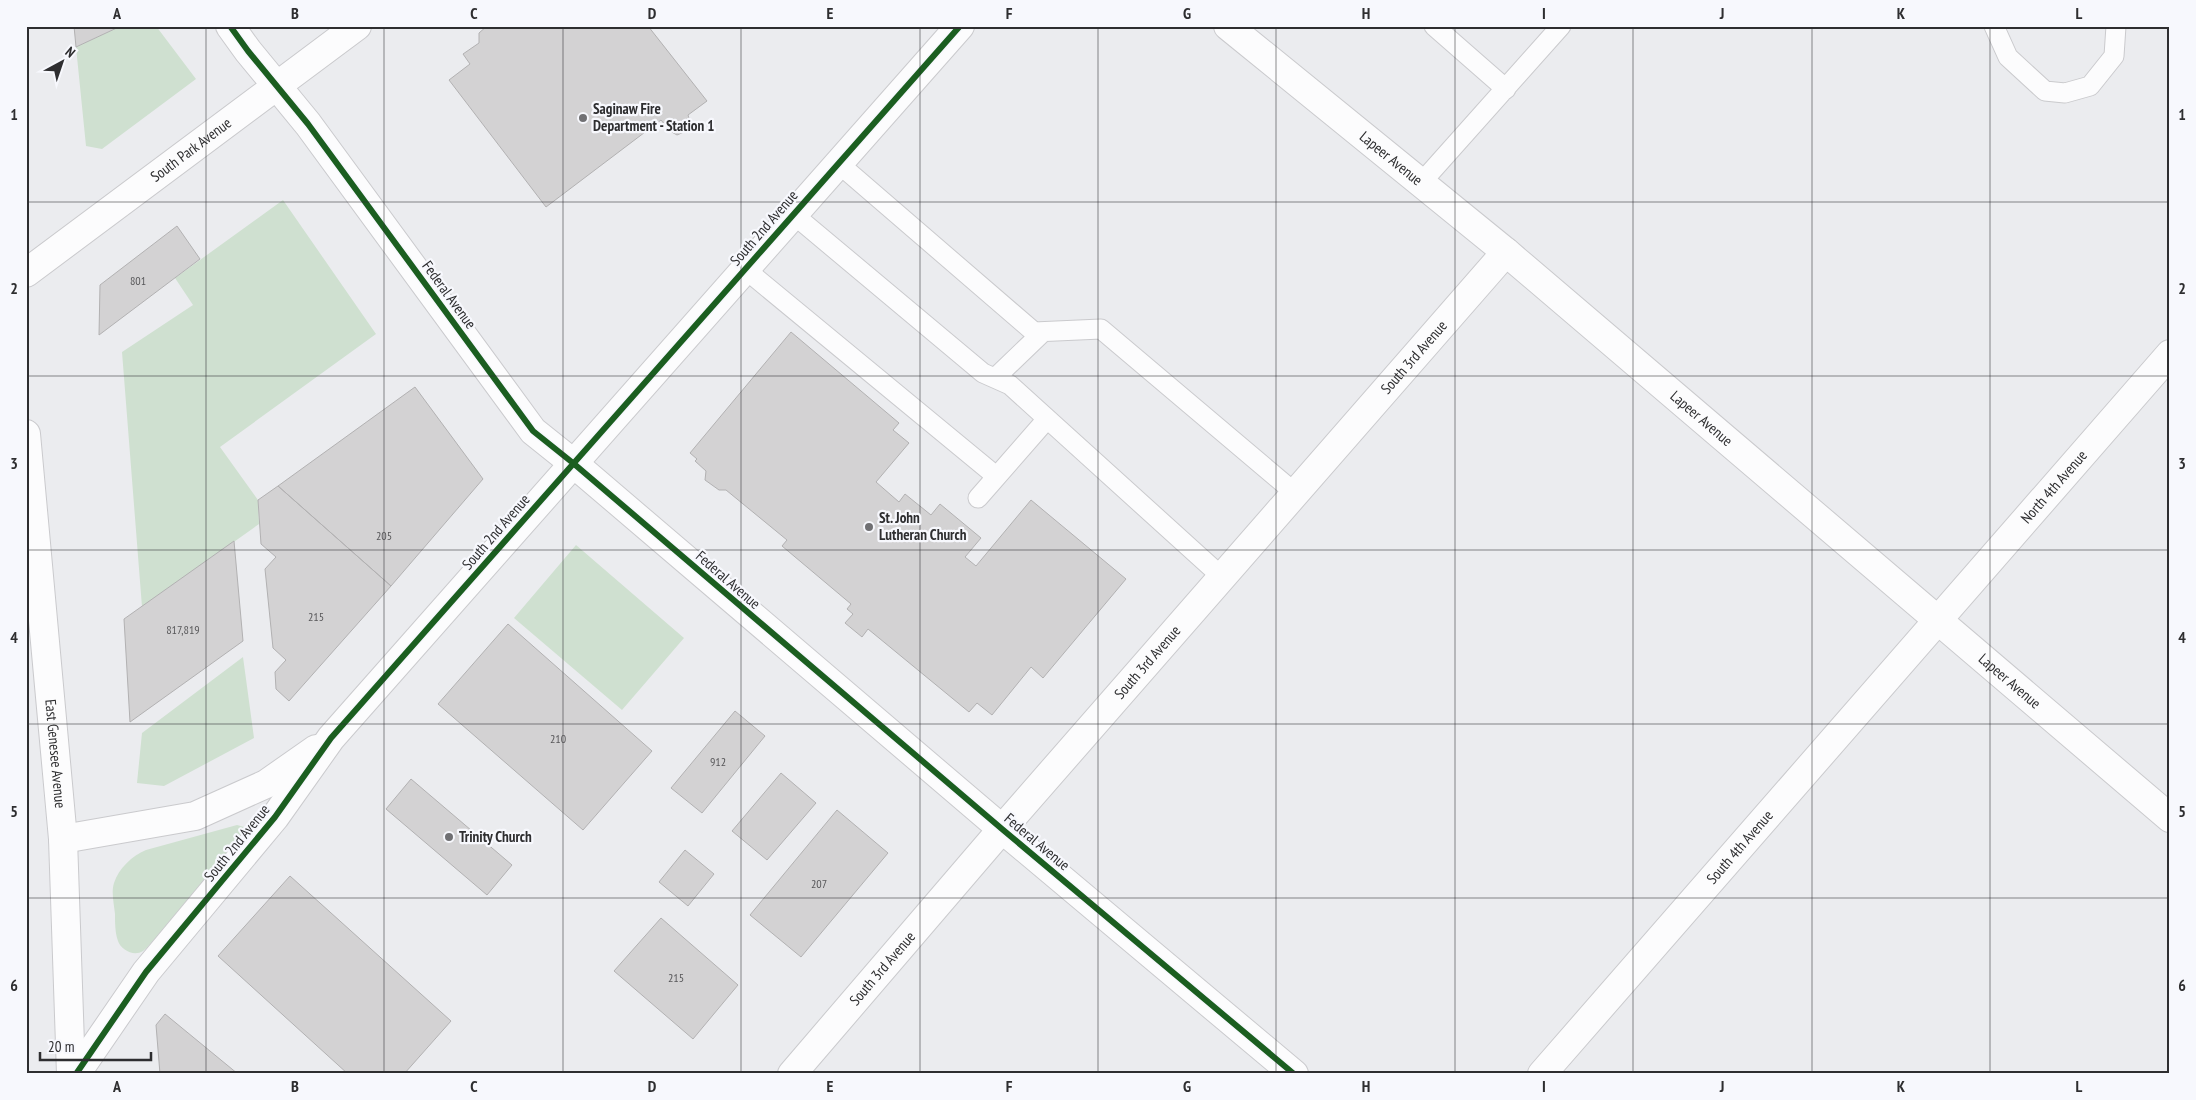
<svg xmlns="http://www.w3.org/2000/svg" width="2196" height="1100" font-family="'PT Sans Narrow',sans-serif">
<rect width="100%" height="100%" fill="#ebecef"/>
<path fill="#cfe0d0" d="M 121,26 L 156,26 L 196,79 L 102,149 L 86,146 L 76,47 Z
M 283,200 L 376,334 L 220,447 L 258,500 L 259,524 L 142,607 L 122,352 L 193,305 L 175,278 Z
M 576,545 L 684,638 L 622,710 L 514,618 Z
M 243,657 L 254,738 L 164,786 L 137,783 L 142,733 Z
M 237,825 L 244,827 L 245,835 L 154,940 C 151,943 147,948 143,951 C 134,957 121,950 118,941 C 115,933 115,922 115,914 C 114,904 111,892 114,883 C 119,868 132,856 146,850 Z"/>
<path fill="#d3d2d3" stroke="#b2b1b2" d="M 74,26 L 121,26 L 76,47 Z
M 487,26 L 648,26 L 707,101 L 688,115 L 691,125 L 684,132 L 677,135 L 670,131 L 661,120 L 546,207 L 449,80 L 470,64 L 463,54 L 479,43 L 479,33 Z
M 177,226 L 200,259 L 99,335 L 100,285 Z
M 791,332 L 899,423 L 893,430 L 909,443 L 876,482 L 899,502 L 905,494 L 931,515 L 940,504 L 981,538 L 965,557 L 976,566 L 1031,500 L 1126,579 L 1043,678 L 1031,667 L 992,715 L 977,703 L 969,712 L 868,629 L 862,637 L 845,623 L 853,614 L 847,609 L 851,604 L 782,546 L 787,540 L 726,490 L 719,490 L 705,480 L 706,471 L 695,461 L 697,459 L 690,453 Z
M 415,387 L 483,479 L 391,586 L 278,486 Z
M 278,486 L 391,586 L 289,701 L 276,689 L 275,672 L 286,660 L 273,648 L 265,569 L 276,557 L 261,544 L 258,500 Z
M 234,541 L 243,641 L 130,722 L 124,619 Z
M 508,624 L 652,751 L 583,830 L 438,704 Z
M 735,711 L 765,736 L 702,813 L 671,788 Z
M 781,773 L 816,803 L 767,860 L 732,831 Z
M 411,779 L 512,865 L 487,895 L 386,809 Z
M 837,810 L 888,853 L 801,957 L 750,915 Z
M 685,850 L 714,874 L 688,906 L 659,882 Z
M 290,876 L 451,1021 L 404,1074 L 348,1074 L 218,956 Z
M 661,918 L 738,985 L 693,1039 L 614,971 Z
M 165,1014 L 238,1074 L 160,1074 L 156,1025 Z"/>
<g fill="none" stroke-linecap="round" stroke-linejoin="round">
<defs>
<path id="service" d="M 1434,26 L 1506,89
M 1994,26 L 2008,57 L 2045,91 L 2065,93 L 2090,86 L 2114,56 L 2116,26
M 838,163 L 1034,332 L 1101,329 L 1295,493
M 1421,183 L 1561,26
M 793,214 L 983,373 L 1010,385 L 1222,577
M 745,269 L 996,476
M 995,378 L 1043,332
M 978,498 L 1047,419"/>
<g id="minor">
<path d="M 230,26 L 248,51 L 308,124 L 533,431 L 573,463 L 1002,829 L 1294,1074"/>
<path id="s1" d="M 26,273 L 357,26"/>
<path id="s2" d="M 792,1074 L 1002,829 L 1506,252"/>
<path id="s3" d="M 1542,1074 L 2170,354"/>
</g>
<g id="tertiary">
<path id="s4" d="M 1228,26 L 1506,252 L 2170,818"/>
<path d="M 63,839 L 195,816 L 266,784 L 316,749"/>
<path d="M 76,1074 L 146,972 L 275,817 L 331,738 L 960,26"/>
</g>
<g id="secondary">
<path id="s5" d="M 26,434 L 63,839 L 71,1074"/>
</g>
</defs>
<use href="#service" stroke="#cacacd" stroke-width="21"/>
<use href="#minor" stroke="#cacacd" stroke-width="30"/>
<use href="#tertiary" stroke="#cacacd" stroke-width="30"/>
<use href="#secondary" stroke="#cacacd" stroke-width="30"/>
<use href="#service" stroke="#fcfcfd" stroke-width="19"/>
<use href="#minor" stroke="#fcfcfd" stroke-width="28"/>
<use href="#tertiary" stroke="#fcfcfd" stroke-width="28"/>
<use href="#secondary" stroke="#fcfcfd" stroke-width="28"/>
<defs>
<path id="cycleway" d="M 230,26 L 248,51 L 308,124 L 533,431 L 573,463 L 1002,829 L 1294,1074
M 76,1074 L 146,972 L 275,817 L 331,738 L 960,26"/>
</defs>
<use href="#cycleway" stroke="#f7f8fd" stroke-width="9"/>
<use href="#cycleway" stroke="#1b5e20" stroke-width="6"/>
</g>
<path fill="none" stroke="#2e2e30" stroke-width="1" stroke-opacity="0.55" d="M 206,26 L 206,1074M 384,26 L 384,1074M 563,26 L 563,1074M 741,26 L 741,1074M 920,26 L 920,1074M 1098,26 L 1098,1074M 1276,26 L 1276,1074M 1455,26 L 1455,1074M 1633,26 L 1633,1074M 1812,26 L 1812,1074M 1990,26 L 1990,1074M 26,202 L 2170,202M 26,376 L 2170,376M 26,550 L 2170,550M 26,724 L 2170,724M 26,898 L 2170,898"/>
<g fill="#707073" stroke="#f7f8fd" stroke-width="2">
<circle cx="583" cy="118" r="5"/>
<circle cx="869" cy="527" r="5"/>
<circle cx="449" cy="837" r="5"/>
</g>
<g text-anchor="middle" stroke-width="4.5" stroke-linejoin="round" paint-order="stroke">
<g font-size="12" fill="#575759">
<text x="138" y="285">801</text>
<text x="384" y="540">205</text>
<text x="316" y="621">215</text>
<text x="183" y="634">817,819</text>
<text x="558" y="743">210</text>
<text x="718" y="766">912</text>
<text x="819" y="888">207</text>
<text x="676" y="982">215</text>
</g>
<g font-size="15" font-weight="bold" fill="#2e2e30" stroke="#f7f8fd" text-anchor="start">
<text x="593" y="114">Saginaw Fire<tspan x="593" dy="17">Department - Station 1</tspan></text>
<text x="879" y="523">St. John<tspan x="879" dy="17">Lutheran Church</tspan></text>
<text x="459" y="842">Trinity Church</text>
</g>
<g font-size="15" fill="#2e2e30" stroke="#f7f8fd">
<text dy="5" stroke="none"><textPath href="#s1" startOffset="206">South Park Avenue</textPath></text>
<text dy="5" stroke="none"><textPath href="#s4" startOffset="210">Lapeer Avenue</textPath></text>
<text transform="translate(764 228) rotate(-49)" y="5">South 2nd Avenue</text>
<text transform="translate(449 295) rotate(54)" y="5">Federal Avenue</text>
<text dy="5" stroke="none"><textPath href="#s2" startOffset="949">South 3rd Avenue</textPath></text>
<text dy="5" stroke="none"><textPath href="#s4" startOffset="615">Lapeer Avenue</textPath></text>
<text dy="5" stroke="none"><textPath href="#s3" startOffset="779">North 4th Avenue</textPath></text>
<text transform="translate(496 532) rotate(-49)" y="5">South 2nd Avenue</text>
<text transform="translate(728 580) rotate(41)" y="5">Federal Avenue</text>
<text dy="5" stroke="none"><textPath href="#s2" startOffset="544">South 3rd Avenue</textPath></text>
<text dy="5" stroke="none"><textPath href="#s4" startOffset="1020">Lapeer Avenue</textPath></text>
<text dy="5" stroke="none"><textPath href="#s5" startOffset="321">East Genesee Avenue</textPath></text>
<text transform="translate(1037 842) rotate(40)" y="5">Federal Avenue</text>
<text transform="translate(237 843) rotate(-51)" y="5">South 2nd Avenue</text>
<text dy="5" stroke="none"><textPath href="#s3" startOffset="301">South 4th Avenue</textPath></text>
<text dy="5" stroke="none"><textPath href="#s2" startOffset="139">South 3rd Avenue</textPath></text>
</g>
</g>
<rect width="2196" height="1100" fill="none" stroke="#f7f8fd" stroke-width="55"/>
<g transform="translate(62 62) rotate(40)" stroke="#f7f8fd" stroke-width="4" paint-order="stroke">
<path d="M0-4L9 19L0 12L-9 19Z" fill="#2e2e30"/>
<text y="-8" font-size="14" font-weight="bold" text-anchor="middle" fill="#2e2e30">N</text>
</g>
<path d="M40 1052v8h111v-8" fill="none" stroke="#2e2e30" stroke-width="2.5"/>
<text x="48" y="1052" font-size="15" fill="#2e2e30" stroke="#f7f8fd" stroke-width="4" paint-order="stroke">20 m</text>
<rect x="28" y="28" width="2140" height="1044" fill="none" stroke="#2e2e30" stroke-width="2"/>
<g font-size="16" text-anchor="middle" font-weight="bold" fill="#2e2e30">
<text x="117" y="19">A</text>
<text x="295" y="19">B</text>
<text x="474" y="19">C</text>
<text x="652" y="19">D</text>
<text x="830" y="19">E</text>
<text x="1009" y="19">F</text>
<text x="1187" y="19">G</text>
<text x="1366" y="19">H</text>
<text x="1544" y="19">I</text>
<text x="1722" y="19">J</text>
<text x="1901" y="19">K</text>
<text x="2079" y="19">L</text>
<text x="14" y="120">1</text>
<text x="2182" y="120">1</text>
<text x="14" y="294">2</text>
<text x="2182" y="294">2</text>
<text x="14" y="469">3</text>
<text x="2182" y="469">3</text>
<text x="14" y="643">4</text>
<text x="2182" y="643">4</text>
<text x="14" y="817">5</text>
<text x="2182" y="817">5</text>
<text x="14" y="991">6</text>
<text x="2182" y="991">6</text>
<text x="117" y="1092">A</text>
<text x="295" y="1092">B</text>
<text x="474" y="1092">C</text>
<text x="652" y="1092">D</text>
<text x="830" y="1092">E</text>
<text x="1009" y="1092">F</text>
<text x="1187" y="1092">G</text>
<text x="1366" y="1092">H</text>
<text x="1544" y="1092">I</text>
<text x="1722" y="1092">J</text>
<text x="1901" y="1092">K</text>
<text x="2079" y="1092">L</text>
</g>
</svg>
